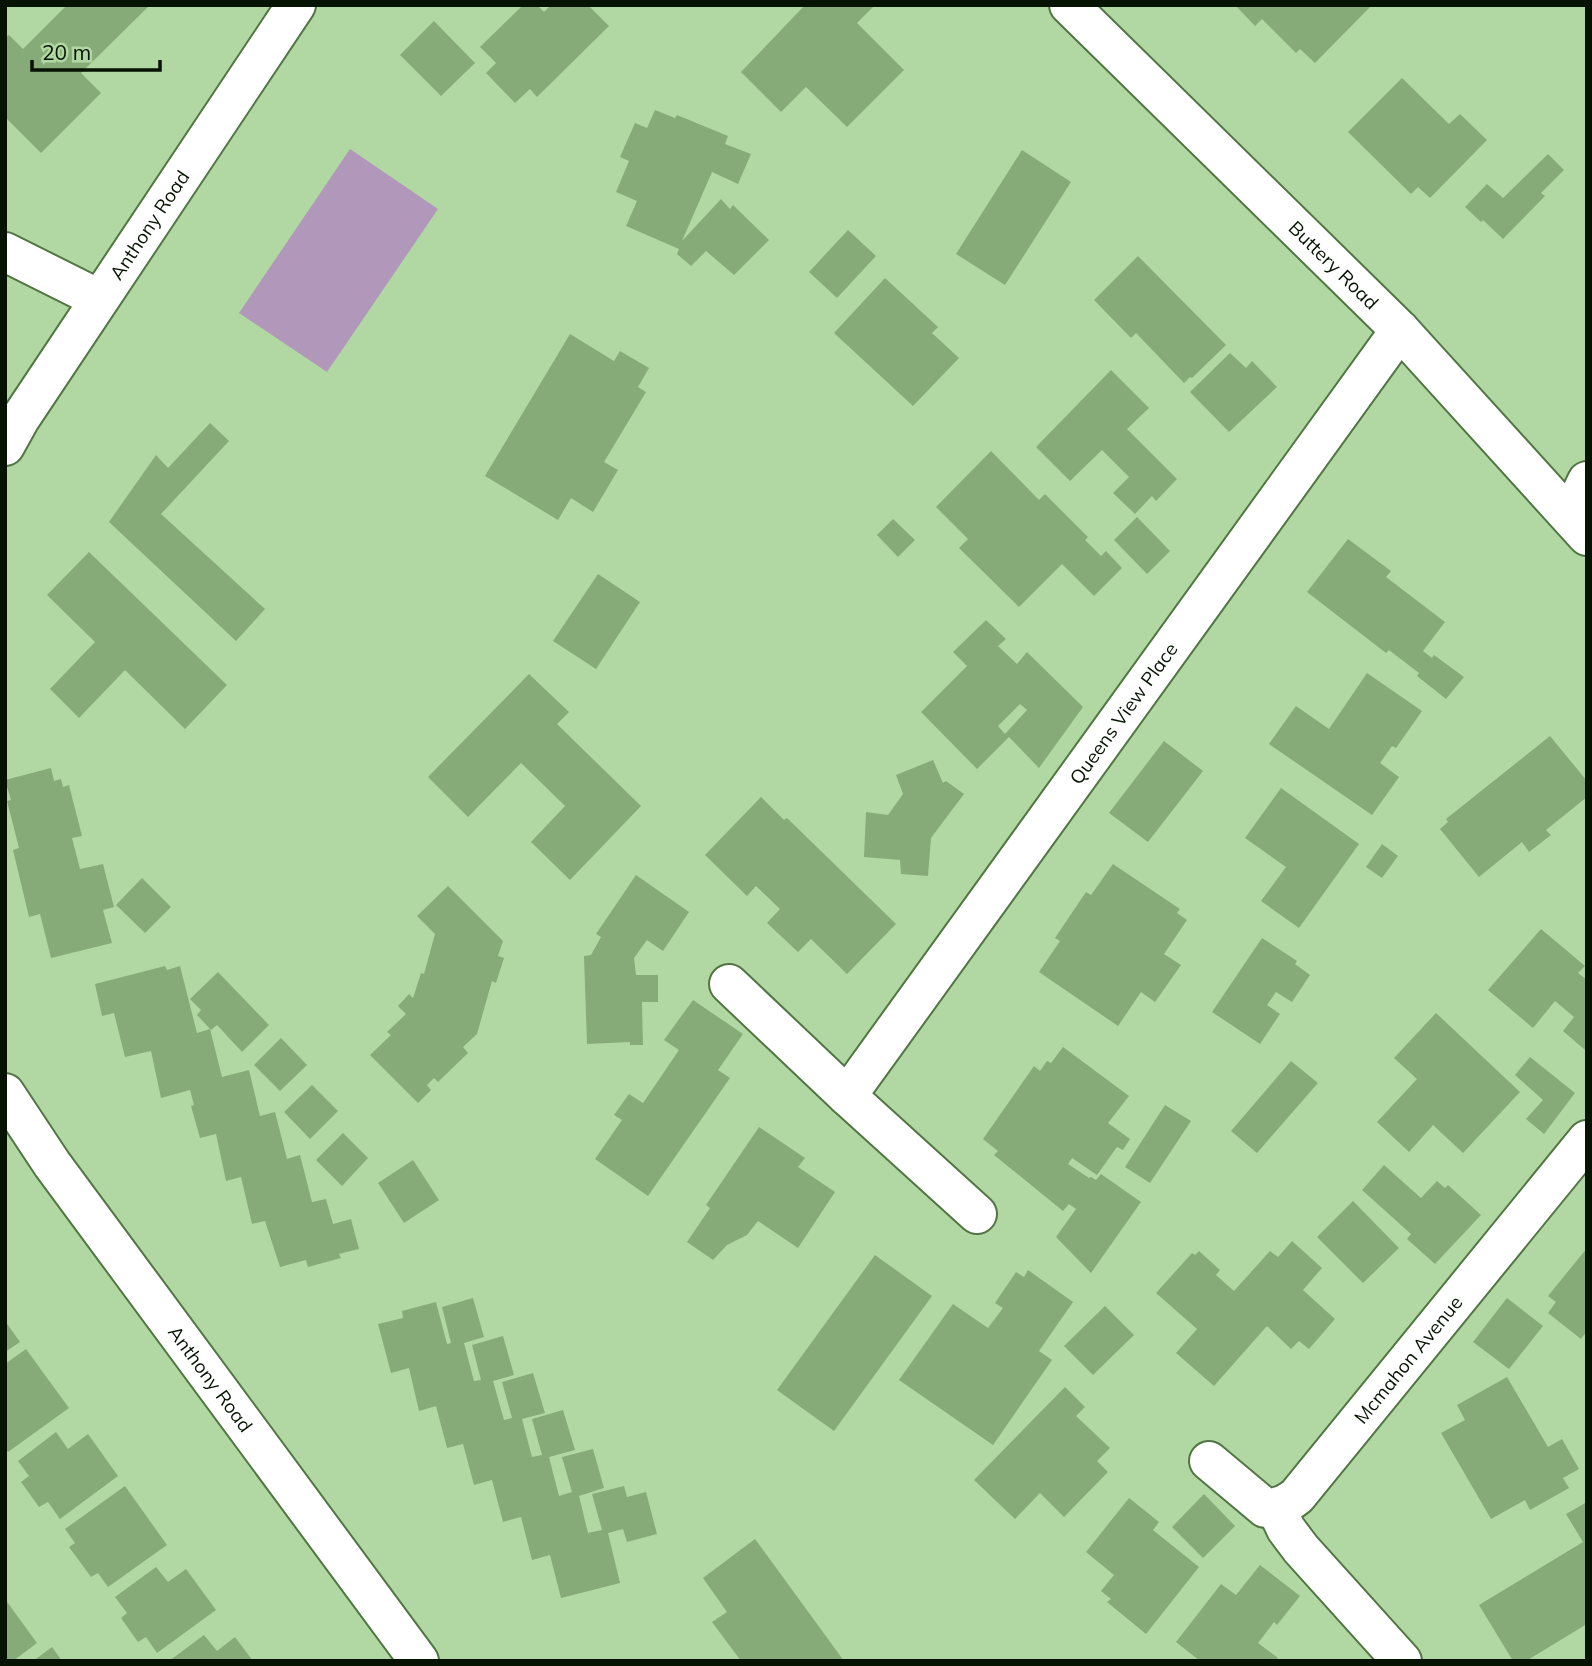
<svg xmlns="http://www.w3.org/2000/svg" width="1592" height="1666" font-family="Mulish,sans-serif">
<rect width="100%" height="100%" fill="#b1d8a2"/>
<path fill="#b197ba" d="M 350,149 L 438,209 L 327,372 L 239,313 Z"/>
<path fill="#86ab78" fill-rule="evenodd" d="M 67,5 L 150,5 L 81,73 L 101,93 L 41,153 L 5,117 L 5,38 L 9,35 L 23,49 Z
M 523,5 L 537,5 L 544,12 L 551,5 L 588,5 L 609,26 L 537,97 L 530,89 L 515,103 L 486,73 L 496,63 L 480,47 Z
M 805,5 L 875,5 L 857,23 L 904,70 L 847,127 L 806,87 L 781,112 L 741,72 Z
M 1235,5 L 1372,5 L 1315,63 L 1300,49 L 1296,53 L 1262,19 L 1255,26 Z
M 434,21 L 475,63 L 441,96 L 400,55 Z
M 1402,78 L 1449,124 L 1460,114 L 1487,140 L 1430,198 L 1418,187 L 1411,194 L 1348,132 Z
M 655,110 L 675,118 L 677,115 L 728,136 L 725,144 L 751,154 L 738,184 L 712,172 L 682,241 L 721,199 L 730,209 L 733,205 L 769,240 L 734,275 L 706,251 L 691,266 L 677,254 L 679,249 L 626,226 L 637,201 L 616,192 L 629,161 L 620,157 L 635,123 L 647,128 Z
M 1022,150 L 1071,182 L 1005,285 L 956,254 Z
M 1548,154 L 1564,170 L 1541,193 L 1545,196 L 1503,239 L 1483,220 L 1481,222 L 1465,207 L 1487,184 L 1503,198 Z
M 848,230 L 876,256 L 837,298 L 809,272 Z
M 1138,256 L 1226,345 L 1192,378 L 1190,377 L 1184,383 L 1136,333 L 1131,338 L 1094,300 Z
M 885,278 L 938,327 L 932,333 L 959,358 L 913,406 L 834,333 Z
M 570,334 L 614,361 L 620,351 L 649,368 L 638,387 L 646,392 L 604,462 L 618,470 L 593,512 L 571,498 L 558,520 L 485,476 Z
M 1230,353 L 1246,368 L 1252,361 L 1277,387 L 1229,432 L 1190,392 Z
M 1111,370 L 1149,408 L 1127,429 L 1177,479 L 1156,501 L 1152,496 L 1135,514 L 1113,493 L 1129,477 L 1102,450 L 1070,481 L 1036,447 Z
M 210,423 L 229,441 L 161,514 L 265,609 L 236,641 L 109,522 L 156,455 L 168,468 Z
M 991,451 L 1039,500 L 1045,494 L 1088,537 L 1085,540 L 1101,556 L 1106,551 L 1122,568 L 1094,596 L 1062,564 L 1019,607 L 959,548 L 968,539 L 936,507 Z
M 1137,517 L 1170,551 L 1147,574 L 1114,540 Z
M 893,519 L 915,540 L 898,557 L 877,535 Z
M 1348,539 L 1391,571 L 1386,577 L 1445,622 L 1423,651 L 1432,658 L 1434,655 L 1464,677 L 1446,699 L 1417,676 L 1419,673 L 1389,650 L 1386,653 L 1307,592 Z
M 89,552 L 227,685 L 185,729 L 125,670 L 79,718 L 50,689 L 95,642 L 47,595 Z
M 598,574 L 640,602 L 596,669 L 553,641 Z
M 986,620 L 1006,639 L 998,646 L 1017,664 L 1027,652 L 1083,707 L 1039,768 L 1009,737 L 977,769 L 921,712 L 967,666 L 953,652 ZM 1020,704 L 1027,710 L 1005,734 L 998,726 Z
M 1367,673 L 1422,711 L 1396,748 L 1392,746 L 1380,763 L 1399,777 L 1372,815 L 1269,744 L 1296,706 L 1329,729 Z
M 529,674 L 569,712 L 557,724 L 641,806 L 570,880 L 531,842 L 565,806 L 521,763 L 468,817 L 428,777 Z
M 1550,736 L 1587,781 L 1587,797 L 1546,830 L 1551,835 L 1529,852 L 1522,842 L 1479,877 L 1440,829 L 1448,822 L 1446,819 Z
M 1164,741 L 1203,771 L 1148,842 L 1109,813 Z
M 933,760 L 943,783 L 946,781 L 964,794 L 931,838 L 928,876 L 901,874 L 900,860 L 864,857 L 866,812 L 888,815 L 903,794 L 896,775 Z
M 51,768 L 54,781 L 61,779 L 63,787 L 69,785 L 82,836 L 72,838 L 80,869 L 103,864 L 114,907 L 103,910 L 112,943 L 51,958 L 40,914 L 29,917 L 13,850 L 19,848 L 7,801 L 11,800 L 5,780 Z
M 1281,788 L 1359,844 L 1299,928 L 1261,901 L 1286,867 L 1245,838 Z
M 761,797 L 784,820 L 787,818 L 896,924 L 847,974 L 811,939 L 798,952 L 767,923 L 780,909 L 756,886 L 747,896 L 705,855 Z
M 1382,844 L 1398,856 L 1382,878 L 1366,867 Z
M 1113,864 L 1180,909 L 1177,913 L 1187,920 L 1164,954 L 1181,965 L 1155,1002 L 1141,992 L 1118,1026 L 1039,972 L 1060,941 L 1055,938 L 1086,892 L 1091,895 Z
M 636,875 L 689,912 L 663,951 L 647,940 L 634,958 L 636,975 L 658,975 L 658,1002 L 642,1002 L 643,1045 L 630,1045 L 630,1042 L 587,1044 L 584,956 L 591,955 L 601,937 L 596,934 Z
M 142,878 L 171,907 L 145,933 L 116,905 Z
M 448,886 L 503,941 L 498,956 L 504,958 L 496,983 L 492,981 L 477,1034 L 463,1047 L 468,1053 L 438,1082 L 434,1078 L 427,1085 L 431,1090 L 418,1103 L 370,1055 L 391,1035 L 387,1032 L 406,1014 L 398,1006 L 409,994 L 413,998 L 421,973 L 424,974 L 435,934 L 417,916 Z
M 1541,929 L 1585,966 L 1578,973 L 1587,980 L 1585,1050 L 1563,1031 L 1574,1017 L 1555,1001 L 1533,1028 L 1488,990 Z
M 1262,938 L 1297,961 L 1295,964 L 1310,975 L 1292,1002 L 1276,992 L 1267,1005 L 1280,1014 L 1260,1044 L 1212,1012 Z
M 165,966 L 167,970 L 180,966 L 197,1033 L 210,1029 L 222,1077 L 249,1070 L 260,1116 L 275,1112 L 287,1159 L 300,1155 L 312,1202 L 326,1199 L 333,1224 L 351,1219 L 359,1249 L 339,1254 L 341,1258 L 308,1267 L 306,1260 L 280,1267 L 265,1221 L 252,1224 L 241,1177 L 226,1181 L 216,1134 L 200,1138 L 191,1106 L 194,1105 L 190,1090 L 161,1098 L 151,1051 L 125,1057 L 114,1013 L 102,1016 L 95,984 Z
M 218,972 L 269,1025 L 242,1052 L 217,1025 L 211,1030 L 197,1015 L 201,1010 L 190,999 Z
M 693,1000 L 743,1034 L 718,1070 L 730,1078 L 648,1196 L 595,1159 L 622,1120 L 614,1115 L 629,1094 L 643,1103 L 679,1050 L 664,1040 Z
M 1436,1013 L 1520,1092 L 1463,1153 L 1433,1125 L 1409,1152 L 1377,1122 L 1417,1079 L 1394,1058 Z
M 281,1038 L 307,1065 L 280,1091 L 254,1065 Z
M 1063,1047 L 1129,1096 L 1108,1123 L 1130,1139 L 1123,1150 L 1117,1147 L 1097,1175 L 1072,1158 L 1068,1164 L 1089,1178 L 1091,1177 L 1096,1180 L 1101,1174 L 1141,1202 L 1091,1273 L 1056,1237 L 1076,1209 L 1069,1204 L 1063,1211 L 994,1155 L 998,1151 L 983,1139 L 1034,1066 L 1040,1071 L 1047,1061 L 1051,1063 Z
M 1530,1057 L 1575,1093 L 1544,1134 L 1526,1119 L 1543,1100 L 1515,1075 Z
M 1291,1061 L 1318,1083 L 1257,1153 L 1231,1131 Z
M 312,1085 L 338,1111 L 310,1139 L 284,1112 Z
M 1165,1105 L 1191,1121 L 1150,1183 L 1125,1167 Z
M 759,1127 L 805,1158 L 798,1167 L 835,1192 L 798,1248 L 758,1221 L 747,1235 L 727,1245 L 713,1260 L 687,1242 L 710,1208 L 706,1205 Z
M 343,1133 L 368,1158 L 342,1186 L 316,1160 Z
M 413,1160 L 439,1200 L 404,1223 L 378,1183 Z
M 1384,1165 L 1421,1198 L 1437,1181 L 1445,1188 L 1448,1185 L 1481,1215 L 1435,1264 L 1407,1239 L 1411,1234 L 1362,1190 Z
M 1353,1201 L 1399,1248 L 1363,1283 L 1317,1237 Z
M 1292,1241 L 1322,1268 L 1303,1290 L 1335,1319 L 1309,1349 L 1299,1341 L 1291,1349 L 1267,1326 L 1214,1386 L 1176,1353 L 1197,1329 L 1156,1293 L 1192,1253 L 1195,1255 L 1199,1251 L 1220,1270 L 1216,1275 L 1234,1291 L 1270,1251 L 1278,1257 Z
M 1587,1248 L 1587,1331 L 1581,1339 L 1548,1313 L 1556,1302 L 1548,1296 Z
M 875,1255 L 932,1296 L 834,1431 L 777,1390 Z
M 1028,1270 L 1073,1302 L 1039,1351 L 1052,1360 L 993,1445 L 899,1380 L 953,1304 L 988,1328 L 1003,1308 L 995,1303 L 1016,1272 L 1024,1277 Z
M 473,1298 L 484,1337 L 464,1343 L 474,1381 L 481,1380 L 472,1345 L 503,1336 L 514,1375 L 493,1381 L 504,1420 L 512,1418 L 502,1382 L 533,1373 L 545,1413 L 522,1419 L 532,1457 L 542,1455 L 532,1419 L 563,1410 L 575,1450 L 549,1457 L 559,1496 L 572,1492 L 562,1457 L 593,1449 L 604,1488 L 579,1496 L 588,1533 L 602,1530 L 592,1494 L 624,1486 L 627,1497 L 646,1492 L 657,1534 L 627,1542 L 623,1529 L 608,1533 L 620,1583 L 561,1598 L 550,1555 L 532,1560 L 521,1517 L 503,1522 L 492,1480 L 474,1485 L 463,1444 L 447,1448 L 436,1406 L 419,1411 L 409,1368 L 391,1373 L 378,1324 L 403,1318 L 402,1311 L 436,1302 L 447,1344 L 451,1343 L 442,1307 Z
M 1507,1298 L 1543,1326 L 1509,1369 L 1473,1342 Z
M 1105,1306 L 1134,1335 L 1093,1375 L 1064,1346 Z
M 5,1321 L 20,1342 L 5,1352 Z
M 26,1349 L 69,1408 L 8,1452 L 5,1447 L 5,1364 Z
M 1507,1377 L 1548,1447 L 1562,1439 L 1579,1469 L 1563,1478 L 1569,1488 L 1530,1510 L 1525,1500 L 1491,1519 L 1441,1433 L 1465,1420 L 1457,1405 Z
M 1065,1387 L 1085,1407 L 1076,1416 L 1110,1448 L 1097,1461 L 1108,1472 L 1064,1517 L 1040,1493 L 1015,1519 L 974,1480 Z
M 56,1432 L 68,1449 L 88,1434 L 118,1476 L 60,1519 L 48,1502 L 39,1507 L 21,1482 L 29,1476 L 18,1461 Z
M 125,1486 L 167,1545 L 108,1587 L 98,1573 L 91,1577 L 69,1547 L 75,1543 L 65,1529 Z
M 1204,1494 L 1235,1526 L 1203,1558 L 1172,1527 Z
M 1129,1498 L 1159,1522 L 1153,1530 L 1199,1567 L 1146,1634 L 1107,1602 L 1111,1599 L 1101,1591 L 1114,1575 L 1086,1552 Z
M 1587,1502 L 1587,1624 L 1526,1661 L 1513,1661 L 1479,1605 L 1583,1542 L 1566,1514 Z
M 755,1539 L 844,1661 L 741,1661 L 712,1622 L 727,1612 L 703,1578 Z
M 1260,1565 L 1300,1596 L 1277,1625 L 1274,1622 L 1258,1643 L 1278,1658 L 1275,1661 L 1200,1661 L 1176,1642 L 1221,1584 L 1236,1595 Z
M 156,1567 L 168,1582 L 186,1569 L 216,1610 L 157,1653 L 146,1637 L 138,1642 L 121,1618 L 127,1613 L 115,1597 Z
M 5,1599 L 37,1643 L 13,1661 L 5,1661 Z
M 204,1635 L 217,1651 L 235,1637 L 253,1661 L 169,1661 Z
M 52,1647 L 62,1661 L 33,1661 Z"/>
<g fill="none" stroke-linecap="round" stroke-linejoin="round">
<defs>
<g id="minor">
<path id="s1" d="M 1069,5 L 1400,330 L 1587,536"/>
<path d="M 5,252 L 99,299"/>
<path id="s2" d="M 5,446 L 20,419 L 296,5"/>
<path d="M 1570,516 L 1587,481"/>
<path d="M 729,984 L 847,1096 L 977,1214"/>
<path id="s3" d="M 5,1093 L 52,1164 L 419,1661"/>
<path id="s4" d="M 847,1096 L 1400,330"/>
<path id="s5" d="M 1209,1461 L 1265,1508 C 1279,1508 1287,1504 1297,1496 L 1587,1140"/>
<path d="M 1276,1508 L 1286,1529 L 1301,1549 L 1402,1661"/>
</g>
</defs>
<use href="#minor" stroke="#527544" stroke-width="42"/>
<use href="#minor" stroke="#fff" stroke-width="38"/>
</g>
<g text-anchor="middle" stroke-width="5" stroke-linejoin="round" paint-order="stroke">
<g font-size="19" fill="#061302" stroke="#b1d8a2">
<text dy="7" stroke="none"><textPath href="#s2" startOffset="264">Anthony Road</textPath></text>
<text dy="7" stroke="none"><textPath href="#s1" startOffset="371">Buttery Road</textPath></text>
<text dy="7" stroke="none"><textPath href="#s4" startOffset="472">Queens View Place</textPath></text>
<text dy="7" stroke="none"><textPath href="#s5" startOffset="284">Mcmahon Avenue</textPath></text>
<text dy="7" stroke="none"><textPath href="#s3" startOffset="352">Anthony Road</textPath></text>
</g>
</g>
<rect width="1592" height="1666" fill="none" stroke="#061302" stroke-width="14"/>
<path d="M32 60v10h128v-10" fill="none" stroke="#061302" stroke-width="3.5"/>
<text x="42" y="60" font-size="21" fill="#061302" stroke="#b1d8a2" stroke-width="5" paint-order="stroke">20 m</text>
</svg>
